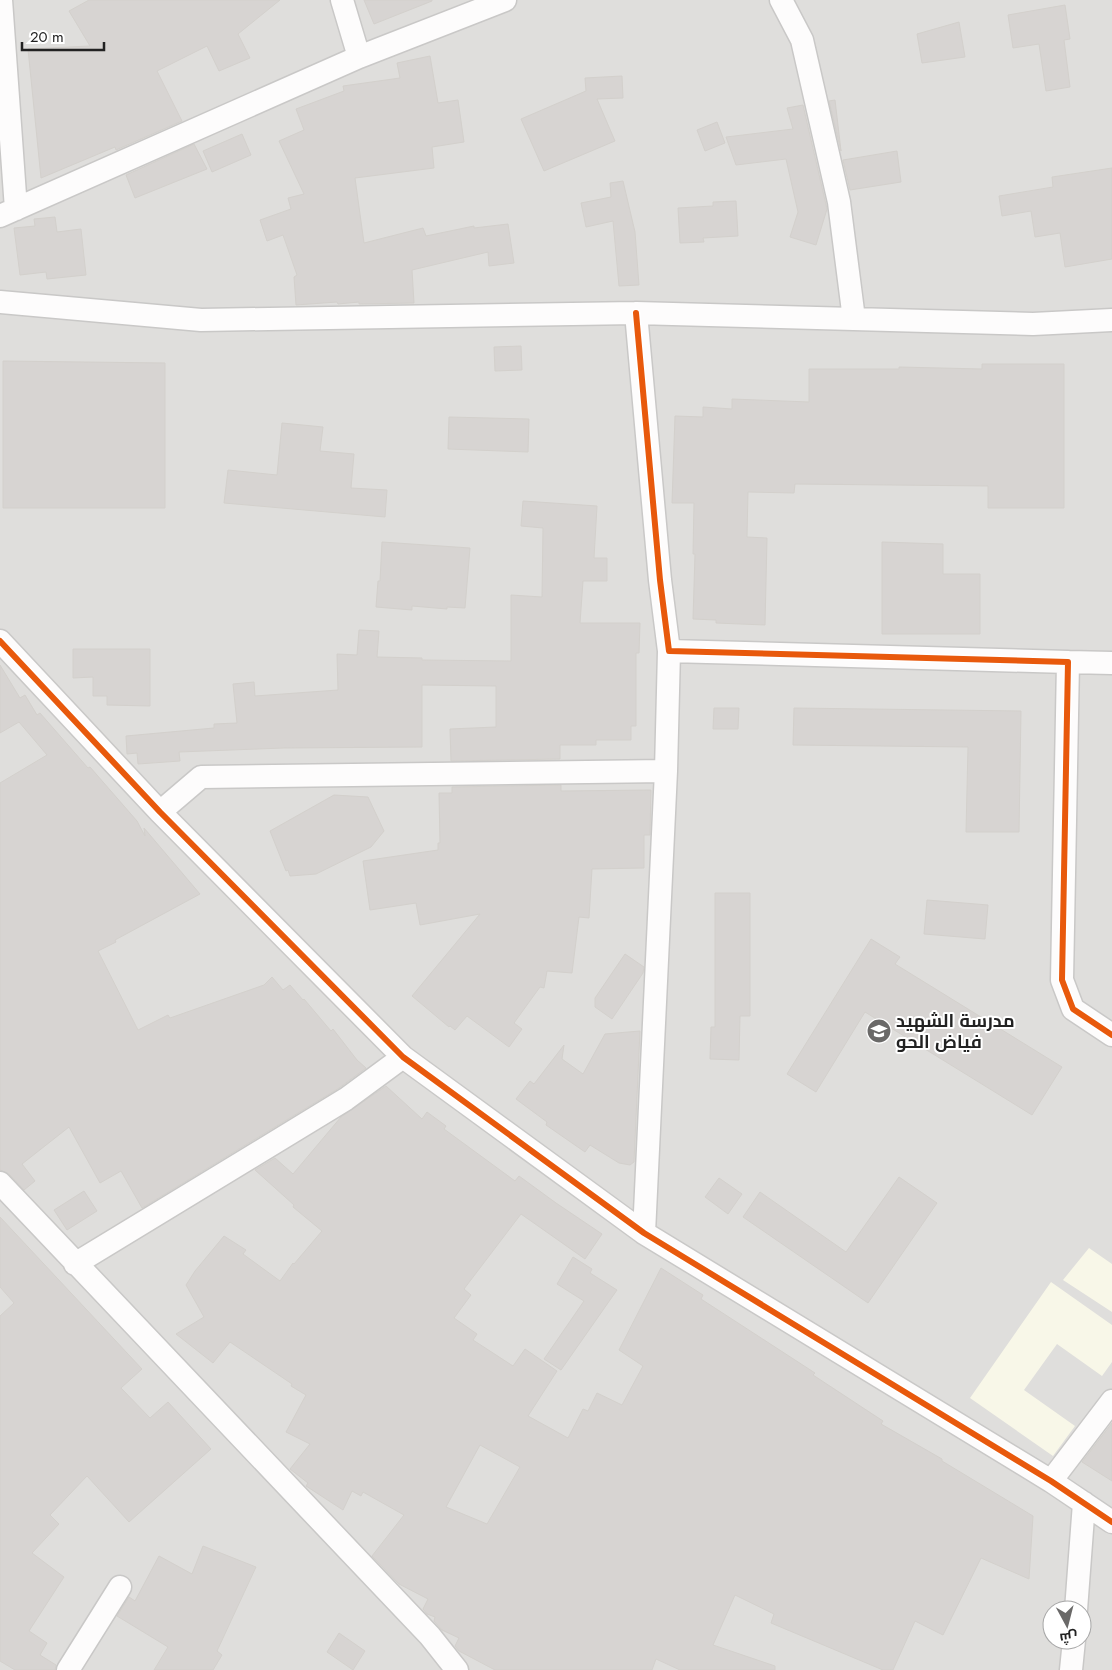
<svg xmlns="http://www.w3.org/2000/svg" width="1112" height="1670" font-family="Jost,Cairo,sans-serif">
<rect width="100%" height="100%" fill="#f0eeeb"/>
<path fill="#dfdedc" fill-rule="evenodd" d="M 0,0 L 1112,0 L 1112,1670 L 0,1670 ZM 1052,1610 L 1082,1610 L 1082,1640 L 1052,1640 Z"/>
<path fill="#f8f7e8" d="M 1089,1248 L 1112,1264 L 1112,1312 L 1063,1280 Z
M 1051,1282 L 1112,1325 L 1112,1362 L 1102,1376 L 1057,1344 L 1024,1390 L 1075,1426 L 1053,1456 L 970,1398 Z"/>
<path fill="#d7d4d2" stroke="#d3d0cc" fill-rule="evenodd" d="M 89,0 L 280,0 L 238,34 L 250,58 L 219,71 L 207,46 L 157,71 L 182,121 L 116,150 L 115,147 L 41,178 L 28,49 L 90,46 L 69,11 Z
M 364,0 L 432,0 L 432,1 L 374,24 Z
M 1065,5 L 1070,39 L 1064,40 L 1070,87 L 1046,91 L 1039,44 L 1013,48 L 1008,15 Z
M 959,22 L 965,57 L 922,63 L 917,34 Z
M 430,56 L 438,103 L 458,100 L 464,142 L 432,147 L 434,168 L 355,178 L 364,243 L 423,228 L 426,236 L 474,226 L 474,228 L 508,224 L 514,263 L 489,266 L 488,252 L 412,270 L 414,303 L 359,304 L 359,302 L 338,304 L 337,302 L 296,305 L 294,277 L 297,275 L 283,235 L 267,241 L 260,220 L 291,209 L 288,198 L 304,194 L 279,141 L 304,130 L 296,109 L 344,91 L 343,86 L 400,78 L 397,63 Z
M 622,76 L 623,98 L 597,99 L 615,141 L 544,171 L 521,119 L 586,91 L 585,78 Z
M 835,100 L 841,151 L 829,101 Z
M 803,105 L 827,209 L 816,245 L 790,237 L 798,212 L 786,159 L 736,165 L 726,137 L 793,129 L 787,108 Z
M 717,122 L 725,143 L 705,151 L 697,130 Z
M 242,134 L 251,155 L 212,172 L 203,151 Z
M 194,144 L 207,169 L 135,198 L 126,175 Z
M 897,151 L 901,182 L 850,190 L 843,160 Z
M 1112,168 L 1112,259 L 1065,267 L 1060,233 L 1035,237 L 1031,211 L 1002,216 L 999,196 L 1053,187 L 1052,177 Z
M 623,181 L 635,232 L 639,285 L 619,286 L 613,221 L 586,227 L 581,203 L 611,197 L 610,183 Z
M 736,201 L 738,236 L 703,238 L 704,242 L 680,243 L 678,208 L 713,206 L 713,202 Z
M 55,217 L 57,232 L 81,229 L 86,275 L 47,279 L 46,272 L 20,275 L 14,228 L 35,226 L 34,219 Z
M 521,346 L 522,370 L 495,371 L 494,347 Z
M 3,361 L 165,363 L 165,508 L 3,508 Z
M 982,364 L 1064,364 L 1064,508 L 988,508 L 988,486 L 795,484 L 794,493 L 748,492 L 747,537 L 767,538 L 765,625 L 716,623 L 716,620 L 693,619 L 695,554 L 693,554 L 694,503 L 672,503 L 675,416 L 703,417 L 703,407 L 732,409 L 732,399 L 809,402 L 809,369 L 899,369 L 899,367 L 982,369 Z
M 449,417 L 529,419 L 528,452 L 448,449 Z
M 282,423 L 323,427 L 320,451 L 354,454 L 351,488 L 387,490 L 385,517 L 224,503 L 228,470 L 277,475 Z
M 523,501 L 597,506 L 594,558 L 607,558 L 607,581 L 583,581 L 580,623 L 640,623 L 639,653 L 636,653 L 636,726 L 631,726 L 631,740 L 596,740 L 596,745 L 560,745 L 560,759 L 451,761 L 450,729 L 496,727 L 496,686 L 422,685 L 422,747 L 284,748 L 179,752 L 180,761 L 138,764 L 137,753 L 127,754 L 126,736 L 214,728 L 214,724 L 237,723 L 233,684 L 254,682 L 255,696 L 338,690 L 337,654 L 357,655 L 359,630 L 379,631 L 377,657 L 422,658 L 422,660 L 511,661 L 511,595 L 542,597 L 543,528 L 521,526 Z
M 382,542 L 470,548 L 465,608 L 447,607 L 447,609 L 412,606 L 412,610 L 376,607 L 378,581 L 380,581 Z
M 882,542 L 943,544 L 943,574 L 980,574 L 980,634 L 882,634 Z
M 73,649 L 150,649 L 150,706 L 107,705 L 107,696 L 93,696 L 93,677 L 73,678 Z
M 0,665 L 20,698 L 25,695 L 37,715 L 40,713 L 88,768 L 90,767 L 137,821 L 145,836 L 144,828 L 200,894 L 115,940 L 116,942 L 98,951 L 138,1030 L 168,1015 L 170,1018 L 264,985 L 272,977 L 283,990 L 290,985 L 303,1000 L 304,999 L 331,1031 L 333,1029 L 357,1060 L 366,1068 L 339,1088 L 142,1208 L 121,1171 L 100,1183 L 69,1127 L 22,1164 L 35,1181 L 24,1190 L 9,1174 L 0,1170 L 0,783 L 47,755 L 19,722 L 0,733 Z
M 714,708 L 739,708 L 738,729 L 713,729 Z
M 794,708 L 1021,711 L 1019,832 L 966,832 L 968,747 L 793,745 Z
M 561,785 L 561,791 L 651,790 L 650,835 L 644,835 L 644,868 L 592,869 L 589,918 L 579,917 L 572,973 L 547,971 L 544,988 L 540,987 L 514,1023 L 522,1029 L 509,1047 L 467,1016 L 455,1030 L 450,1026 L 449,1027 L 412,996 L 480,914 L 420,925 L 416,903 L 370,910 L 363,861 L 438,850 L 438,843 L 440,843 L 439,793 L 452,793 L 452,787 Z
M 334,795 L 368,797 L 384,831 L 371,847 L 316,874 L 290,876 L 288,870 L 286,871 L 270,831 Z
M 715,893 L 750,893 L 750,1016 L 740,1016 L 739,1060 L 710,1059 L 711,1027 L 715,1027 Z
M 927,900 L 988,905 L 985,939 L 924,934 Z
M 871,939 L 900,957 L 895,964 L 1062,1067 L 1032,1115 L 865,1012 L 816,1092 L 787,1074 Z
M 625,954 L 644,967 L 643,973 L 612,1019 L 595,1007 L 595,998 Z
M 640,1031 L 634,1162 L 630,1165 L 619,1163 L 590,1145 L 585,1152 L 546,1125 L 547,1122 L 516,1099 L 530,1081 L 534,1084 L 564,1045 L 562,1059 L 583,1074 L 605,1034 Z
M 386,1086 L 422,1119 L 427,1112 L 446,1126 L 444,1129 L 515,1181 L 519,1176 L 556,1203 L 602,1234 L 585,1259 L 521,1214 L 464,1289 L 471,1295 L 454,1318 L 477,1334 L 473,1340 L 513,1366 L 525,1349 L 557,1371 L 528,1416 L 568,1438 L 583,1409 L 588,1411 L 597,1393 L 622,1405 L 643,1366 L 619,1350 L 661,1268 L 703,1295 L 701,1299 L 815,1373 L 813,1375 L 883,1421 L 881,1424 L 942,1459 L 942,1461 L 1033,1516 L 1029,1579 L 981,1558 L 943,1635 L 915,1621 L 893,1670 L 883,1670 L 771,1623 L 774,1614 L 735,1595 L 713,1645 L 775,1666 L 775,1670 L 680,1670 L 656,1659 L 652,1670 L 495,1670 L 459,1651 L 455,1646 L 459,1638 L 442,1630 L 434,1621 L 435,1617 L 427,1614 L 423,1609 L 428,1599 L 399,1584 L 372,1556 L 404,1515 L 363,1492 L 361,1496 L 352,1491 L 343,1510 L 306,1486 L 308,1483 L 290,1469 L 310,1444 L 286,1432 L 306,1395 L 291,1386 L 292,1384 L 230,1342 L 213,1363 L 176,1334 L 204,1317 L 186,1285 L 195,1271 L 224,1236 L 246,1250 L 243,1254 L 280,1281 L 293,1263 L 294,1264 L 322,1231 L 293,1207 L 294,1205 L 255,1170 L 275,1158 L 293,1174 L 341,1117 ZM 480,1445 L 520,1467 L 487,1524 L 446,1507 Z
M 899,1177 L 937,1203 L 868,1303 L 743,1217 L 760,1192 L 846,1252 Z
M 719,1178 L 742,1194 L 728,1214 L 705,1197 Z
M 84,1191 L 97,1211 L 67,1230 L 54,1210 Z
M 0,1217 L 142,1369 L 121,1388 L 150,1418 L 168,1402 L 211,1449 L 129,1522 L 87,1476 L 50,1515 L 59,1524 L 32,1553 L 64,1577 L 29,1631 L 47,1643 L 40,1655 L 56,1665 L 55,1670 L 15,1670 L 0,1661 L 0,1316 L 14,1303 L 0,1287 Z
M 573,1257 L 592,1269 L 590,1273 L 617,1290 L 561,1370 L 544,1359 L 584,1301 L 557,1284 Z
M 1112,1423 L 1112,1481 L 1082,1462 Z
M 203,1546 L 256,1567 L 217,1651 L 222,1655 L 213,1670 L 154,1670 L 168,1647 L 117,1616 L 129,1597 L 135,1601 L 159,1556 L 192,1574 Z
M 339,1633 L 365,1651 L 353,1670 L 327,1652 Z"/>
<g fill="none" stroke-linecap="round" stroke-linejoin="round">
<defs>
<path id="minor" d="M 1,0 L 16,209
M 342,0 L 359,57
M 781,0 L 802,40 L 839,202 L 854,319
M 0,216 L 359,57 L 505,0
M 0,302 L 201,320 L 636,313 L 1033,324 L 1112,320
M 636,313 L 660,580 L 669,651 L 1068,662 L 1062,980 L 1073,1009 L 1112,1035
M 0,641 L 160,812 L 403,1057 L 644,1233 L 1051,1481 L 1112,1522
M 1068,662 L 1112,663
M 160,812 L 201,777 L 666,771
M 0,1183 L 430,1636 L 457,1670
M 644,1233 L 666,771 L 669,651
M 75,1264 L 346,1099 L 403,1057
M 1051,1481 L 1112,1401
M 1076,1610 L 1084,1503
M 68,1670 L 120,1587
M 1071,1670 L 1074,1640"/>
</defs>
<use href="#minor" stroke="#c9c8c7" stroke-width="25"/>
<use href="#minor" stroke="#fdfcfc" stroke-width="22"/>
<defs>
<path id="cycleway" d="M 636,313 L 660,580 L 669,651 L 1068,662 L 1062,980 L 1073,1009 L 1112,1035
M 0,641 L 160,812 L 403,1057 L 644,1233 L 1051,1481 L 1112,1522"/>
</defs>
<use href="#cycleway" stroke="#fff" stroke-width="9"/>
<use href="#cycleway" stroke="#e8590c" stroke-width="6"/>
</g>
<defs>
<symbol id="school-disc" viewBox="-11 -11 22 22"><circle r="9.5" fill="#6a6968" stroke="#fff"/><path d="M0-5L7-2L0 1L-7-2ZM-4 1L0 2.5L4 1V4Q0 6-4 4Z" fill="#fff"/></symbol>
</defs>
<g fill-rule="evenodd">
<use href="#school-disc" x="865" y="1017" width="28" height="28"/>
</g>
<g text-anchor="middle" stroke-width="4" stroke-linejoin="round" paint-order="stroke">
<g font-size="18" font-weight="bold" fill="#222" stroke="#fff" text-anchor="start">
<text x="896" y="1027">مدرسة الشهيد<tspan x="896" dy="21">فياض الحو</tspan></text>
</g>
</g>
<g transform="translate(1067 1625) rotate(173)"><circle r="24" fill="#ffffff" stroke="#a7a7a7"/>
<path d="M0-4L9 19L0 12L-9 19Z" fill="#6a6968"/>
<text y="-8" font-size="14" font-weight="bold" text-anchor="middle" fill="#222222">ش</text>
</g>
<path d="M22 42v8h82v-8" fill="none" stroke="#222222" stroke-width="2.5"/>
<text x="30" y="42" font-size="15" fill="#222222" stroke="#ffffff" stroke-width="4" paint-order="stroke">20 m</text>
</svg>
